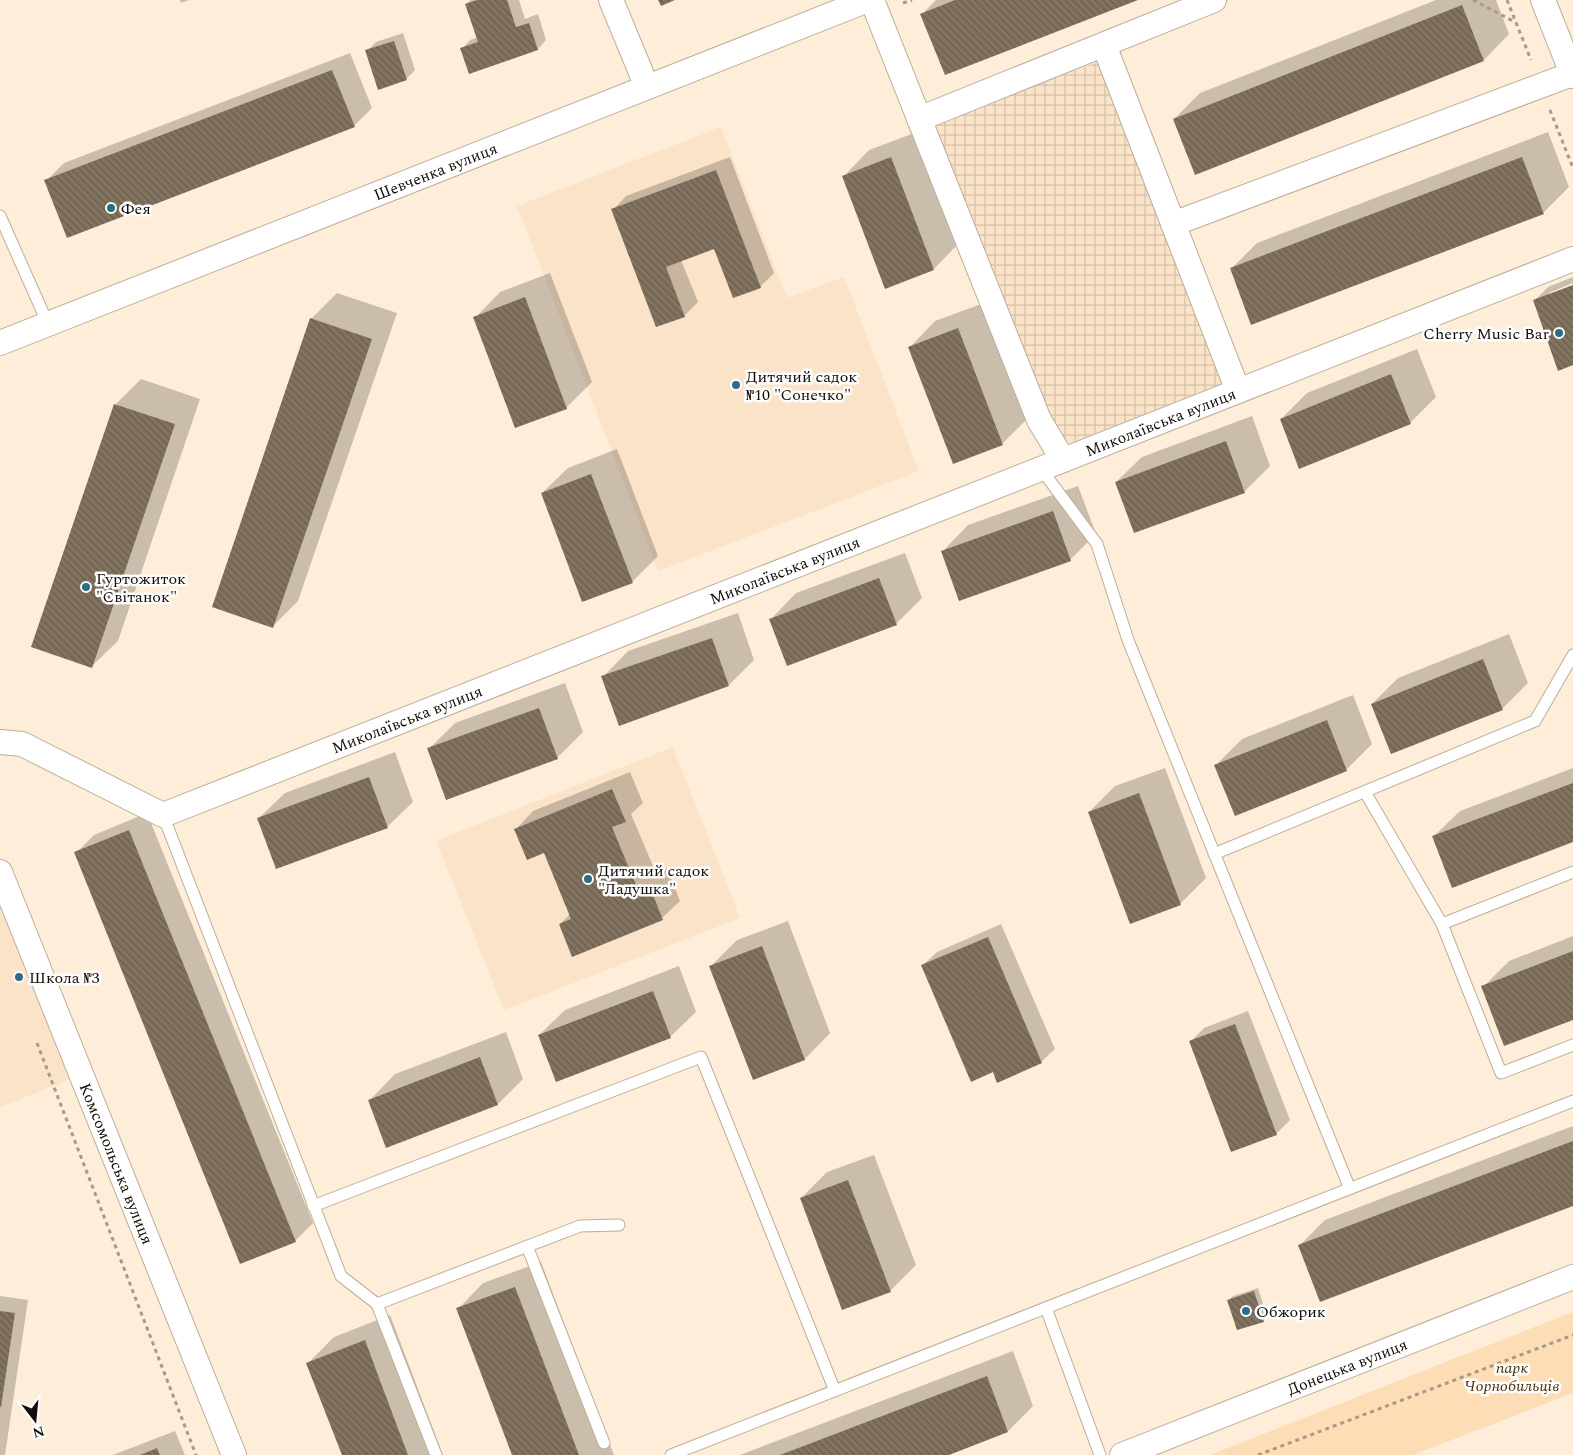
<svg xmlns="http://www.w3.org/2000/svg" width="1573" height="1455" font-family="Spectral,serif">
<defs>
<pattern id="industrial-grid" width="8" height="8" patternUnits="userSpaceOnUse" patternTransform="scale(1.25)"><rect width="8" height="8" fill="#fae3c8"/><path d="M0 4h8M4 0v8" fill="none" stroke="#d5c2aa"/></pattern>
<pattern id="building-back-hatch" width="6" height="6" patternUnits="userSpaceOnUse" patternTransform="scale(1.25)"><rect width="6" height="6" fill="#827360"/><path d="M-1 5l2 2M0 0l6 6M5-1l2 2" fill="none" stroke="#695d4d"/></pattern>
</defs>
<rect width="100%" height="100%" fill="#feedd8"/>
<path fill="#fae3c8" d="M 721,127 L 787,298 L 844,277 L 919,471 L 658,571 L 517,206 Z
M 673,747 L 740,918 L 504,1010 L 436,841 Z
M 0,878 L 76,1077 L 0,1107 Z"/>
<path fill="url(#industrial-grid)" d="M 1098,62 L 1225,388 L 1068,451 L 1046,416 L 932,125 Z"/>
<path fill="#fcddb6" d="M 1573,1312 L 1573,1393 L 1413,1455 L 1210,1455 Z"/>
<path fill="#0003" d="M 180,0 L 189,0 L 181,3 Z
M 471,0 L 519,0 L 525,19 L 538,14 L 546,40 L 538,49 L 462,49 L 470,40 L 478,37 L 466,4 Z
M 936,0 L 1135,0 L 922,14 Z
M 1436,0 L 1496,0 L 1509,34 L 1484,60 L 1196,173 L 1174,119 L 1200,93 Z
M 403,33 L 415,70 L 406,79 L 367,51 L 376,42 Z
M 350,53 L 372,108 L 354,126 L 46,181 L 64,163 Z
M 917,132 L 959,243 L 934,269 L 886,287 L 844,176 L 869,150 Z
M 1548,132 L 1569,187 L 1543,213 L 1231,269 L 1257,243 Z
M 730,157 L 774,273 L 760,287 L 715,247 L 681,260 L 698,302 L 684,316 L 613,210 L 626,196 Z
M 550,273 L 592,382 L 566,408 L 475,318 L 500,292 Z
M 1573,277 L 1573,283 L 1549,293 L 1549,296 L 1573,286 L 1573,364 L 1534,301 L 1548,287 Z
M 337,293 L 397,313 L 298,601 L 272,627 L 311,319 Z
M 984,303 L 1028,418 L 1002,444 L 910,347 L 935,321 Z
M 1417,349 L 1436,397 L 1410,423 L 1281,419 L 1307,393 Z
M 141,379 L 200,399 L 118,641 L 92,666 L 115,405 Z
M 1252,416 L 1270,466 L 1244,492 L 1116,482 L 1142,457 Z
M 617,449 L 658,556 L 632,582 L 542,493 L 568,468 Z
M 1078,486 L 1096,534 L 1070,560 L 943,551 L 968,525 Z
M 905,553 L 922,598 L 896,624 L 771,619 L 796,593 Z
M 738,613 L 754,660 L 729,685 L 603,677 L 628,651 Z
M 1509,634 L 1528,683 L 1502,709 L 1372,704 L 1398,678 Z
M 565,683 L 583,732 L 557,758 L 429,749 L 455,723 Z
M 1353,695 L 1372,744 L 1346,770 L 1216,765 L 1242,739 Z
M 395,752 L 413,802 L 387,827 L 259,818 L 285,793 Z
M 1165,768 L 1206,878 L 1180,904 L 1089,812 L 1115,786 Z
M 1573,768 L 1573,841 L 1434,836 L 1460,811 Z
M 630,772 L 643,803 L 631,814 L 656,873 L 667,868 L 680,901 L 662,918 L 573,955 L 560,924 L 570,914 L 545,851 L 516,829 L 533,811 Z
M 147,813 L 313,1223 L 295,1241 L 76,853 L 94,835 Z
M 788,921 L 830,1033 L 805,1059 L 754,1079 L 711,966 L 737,940 Z
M 1001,924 L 1055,1049 L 1041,1062 L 993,1071 L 923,965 L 937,952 Z
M 1573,936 L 1573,1019 L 1483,987 L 1509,961 Z
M 679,966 L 696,1012 L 670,1037 L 539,1035 L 565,1010 Z
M 1248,1011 L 1290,1120 L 1276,1134 L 1190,1042 L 1204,1028 Z
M 506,1032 L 523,1079 L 498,1104 L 370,1100 L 395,1074 Z
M 1573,1126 L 1573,1204 L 1299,1246 L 1325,1220 Z
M 874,1155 L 916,1265 L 890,1291 L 801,1198 L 827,1172 Z
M 541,1262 L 614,1455 L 513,1455 L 458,1309 L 483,1283 Z
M 1258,1288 L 1267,1317 L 1263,1321 L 1229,1300 L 1233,1296 Z
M 0,1296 L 28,1300 L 5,1455 L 0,1455 Z
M 390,1315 L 443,1455 L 343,1455 L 308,1363 L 334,1337 Z
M 1013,1351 L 1033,1406 L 1008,1431 L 946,1455 L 740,1455 Z
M 175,1431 L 185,1455 L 113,1455 Z"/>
<path fill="url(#building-back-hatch)" d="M 477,0 L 507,0 L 516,27 L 529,23 L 538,50 L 469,74 L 460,48 L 478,42 L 465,4 Z
M 658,0 L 675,0 L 661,6 Z
M 955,0 L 1138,0 L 945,75 L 920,14 Z
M 1462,5 L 1484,61 L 1195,175 L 1173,119 Z
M 394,41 L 407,80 L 378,90 L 365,50 Z
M 332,70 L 355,127 L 67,238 L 44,180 Z
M 891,157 L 934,270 L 885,289 L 842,176 Z
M 1522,157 L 1544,214 L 1251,325 L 1230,268 Z
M 716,170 L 761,288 L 733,298 L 714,249 L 666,267 L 685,317 L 656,327 L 611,209 Z
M 1573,285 L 1573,365 L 1558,371 L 1533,300 Z
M 525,297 L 567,409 L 515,428 L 473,317 Z
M 310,318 L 372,339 L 273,628 L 212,607 Z
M 958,328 L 1003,445 L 953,464 L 908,347 Z
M 1391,374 L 1411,424 L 1299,469 L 1280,419 Z
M 114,404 L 175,424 L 92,668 L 31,647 Z
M 1226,441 L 1245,493 L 1134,533 L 1115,482 Z
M 591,474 L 633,583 L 582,602 L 541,493 Z
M 1053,511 L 1071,561 L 959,601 L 941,551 Z
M 879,578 L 897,625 L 787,666 L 769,619 Z
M 712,638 L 729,686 L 619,726 L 601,676 Z
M 1483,659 L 1503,710 L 1391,754 L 1371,704 Z
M 539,708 L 558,759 L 446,800 L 427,748 Z
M 1327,720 L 1347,771 L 1235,816 L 1214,765 Z
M 369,777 L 388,828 L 276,869 L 257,818 Z
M 1573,783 L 1573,842 L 1452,888 L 1432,836 Z
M 612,789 L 626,822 L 612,827 L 638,890 L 649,885 L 663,920 L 572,957 L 559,924 L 571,919 L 544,853 L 527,860 L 514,829 Z
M 1139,793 L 1181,905 L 1130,924 L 1088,812 Z
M 129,830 L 296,1242 L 240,1264 L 74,852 Z
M 988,937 L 1042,1063 L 997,1083 L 993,1072 L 971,1082 L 921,965 Z
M 762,946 L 805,1060 L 753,1080 L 709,966 Z
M 1573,951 L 1573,1020 L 1504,1046 L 1481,986 Z
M 653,991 L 671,1038 L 556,1082 L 538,1035 Z
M 1235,1024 L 1277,1135 L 1231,1152 L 1189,1041 Z
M 480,1057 L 498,1105 L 386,1148 L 368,1100 Z
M 1573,1141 L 1573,1206 L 1320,1302 L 1298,1245 Z
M 848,1180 L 891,1292 L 842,1310 L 800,1198 Z
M 515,1287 L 579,1455 L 512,1455 L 456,1308 Z
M 1254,1291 L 1264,1322 L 1237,1330 L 1227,1300 Z
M 0,1311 L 15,1313 L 1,1407 L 0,1407 Z
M 365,1340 L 382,1386 L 408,1455 L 342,1455 L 306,1363 Z
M 987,1376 L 1008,1432 L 949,1455 L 780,1455 Z
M 157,1448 L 160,1455 L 140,1455 Z"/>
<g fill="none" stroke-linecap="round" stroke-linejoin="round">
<defs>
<path id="service" d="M 0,216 L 48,324
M 1041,469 L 1097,544 L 1128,640 L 1350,1189
M 1365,792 L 1442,924
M 163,815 L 341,1276 L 377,1304 L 436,1455
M 1214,854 L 1535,721 L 1573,655
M 1573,872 L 1442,924 L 1501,1073 L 1573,1045
M 313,1206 L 701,1057 L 835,1391
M 527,1246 L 604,1443
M 377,1304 L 580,1226 L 619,1225
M 1046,1308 L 1100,1455
M 671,1455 L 1573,1101"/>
<g id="minor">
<path d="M 611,0 L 647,87"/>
<path d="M 872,0 L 1039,420 L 1063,460"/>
<path d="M 1543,0 L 1573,76"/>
<path d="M 1104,45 L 1238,391"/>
<path d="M 919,119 L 1214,0"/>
<path d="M 1173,224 L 1572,74"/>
<path id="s1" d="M 0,343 L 868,0"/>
<path id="s2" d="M 0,742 L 22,744 L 163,815 L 1573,259"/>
<path id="s3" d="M 0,872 L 234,1455"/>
<path id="s4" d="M 1122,1455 L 1573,1277"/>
</g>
</defs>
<use href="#service" stroke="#bead9a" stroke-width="13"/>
<use href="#minor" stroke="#bead9a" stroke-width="26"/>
<path stroke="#a79a8a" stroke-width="3" stroke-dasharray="4 4" stroke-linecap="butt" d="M 1473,0 L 1515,22
M 1507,0 L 1531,60
M 903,3 L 912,0
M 1550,110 L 1573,168
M 37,1043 L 196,1455
M 1258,1455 L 1573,1335"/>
<use href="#service" stroke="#fff" stroke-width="11"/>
<use href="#minor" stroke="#fff" stroke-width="24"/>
</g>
<g fill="#2d6c81" stroke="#fdfdfd" stroke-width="2">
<circle cx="111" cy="208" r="5"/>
<circle cx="1559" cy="333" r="5"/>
<circle cx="736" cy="385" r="5"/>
<circle cx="86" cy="587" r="5"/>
<circle cx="588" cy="879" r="5"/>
<circle cx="19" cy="977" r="5"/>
<circle cx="1246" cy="1311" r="5"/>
</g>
<g text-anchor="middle" stroke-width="5" stroke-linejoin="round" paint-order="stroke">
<g font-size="16" fill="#120c06" stroke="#fdfdfd">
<text dy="6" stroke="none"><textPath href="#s1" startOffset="468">Шевченка вулиця</textPath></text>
<text dy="6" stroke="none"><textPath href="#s2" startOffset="1252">Миколаївська вулиця</textPath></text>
<text dy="6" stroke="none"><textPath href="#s2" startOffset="848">Миколаївська вулиця</textPath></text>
<text dy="6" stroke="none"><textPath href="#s2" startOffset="442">Миколаївська вулиця</textPath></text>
<text dy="6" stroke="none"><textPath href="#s3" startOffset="314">Комсомольська вулиця</textPath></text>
<text dy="6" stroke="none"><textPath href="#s4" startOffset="242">Донецька вулиця</textPath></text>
</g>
<g font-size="16" fill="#120c06" stroke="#fdfdfd" text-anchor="start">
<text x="121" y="214">Фея</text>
<text x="1549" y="339" text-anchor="end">Cherry Music Bar</text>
<text x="746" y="382">Дитячий садок<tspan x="746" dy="18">№10 "Сонечко"</tspan></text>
<text x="96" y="584">Гуртожиток<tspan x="96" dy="18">"Світанок"</tspan></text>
<text x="598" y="876">Дитячий садок<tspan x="598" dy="18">"Ладушка"</tspan></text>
<text x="29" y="983">Школа №3</text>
<text x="1256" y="1317">Обжорик</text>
</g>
<g font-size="16" font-style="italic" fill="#4b310a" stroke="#fdfdfd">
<text x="1512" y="1373">парк<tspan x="1512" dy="18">Чорнобильців</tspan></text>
</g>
</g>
<g transform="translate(35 1420) rotate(164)" stroke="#fdfdfd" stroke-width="4" paint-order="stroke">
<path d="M0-4L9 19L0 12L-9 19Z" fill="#120c06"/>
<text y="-8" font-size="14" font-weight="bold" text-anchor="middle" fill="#120c06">N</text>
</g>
</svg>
